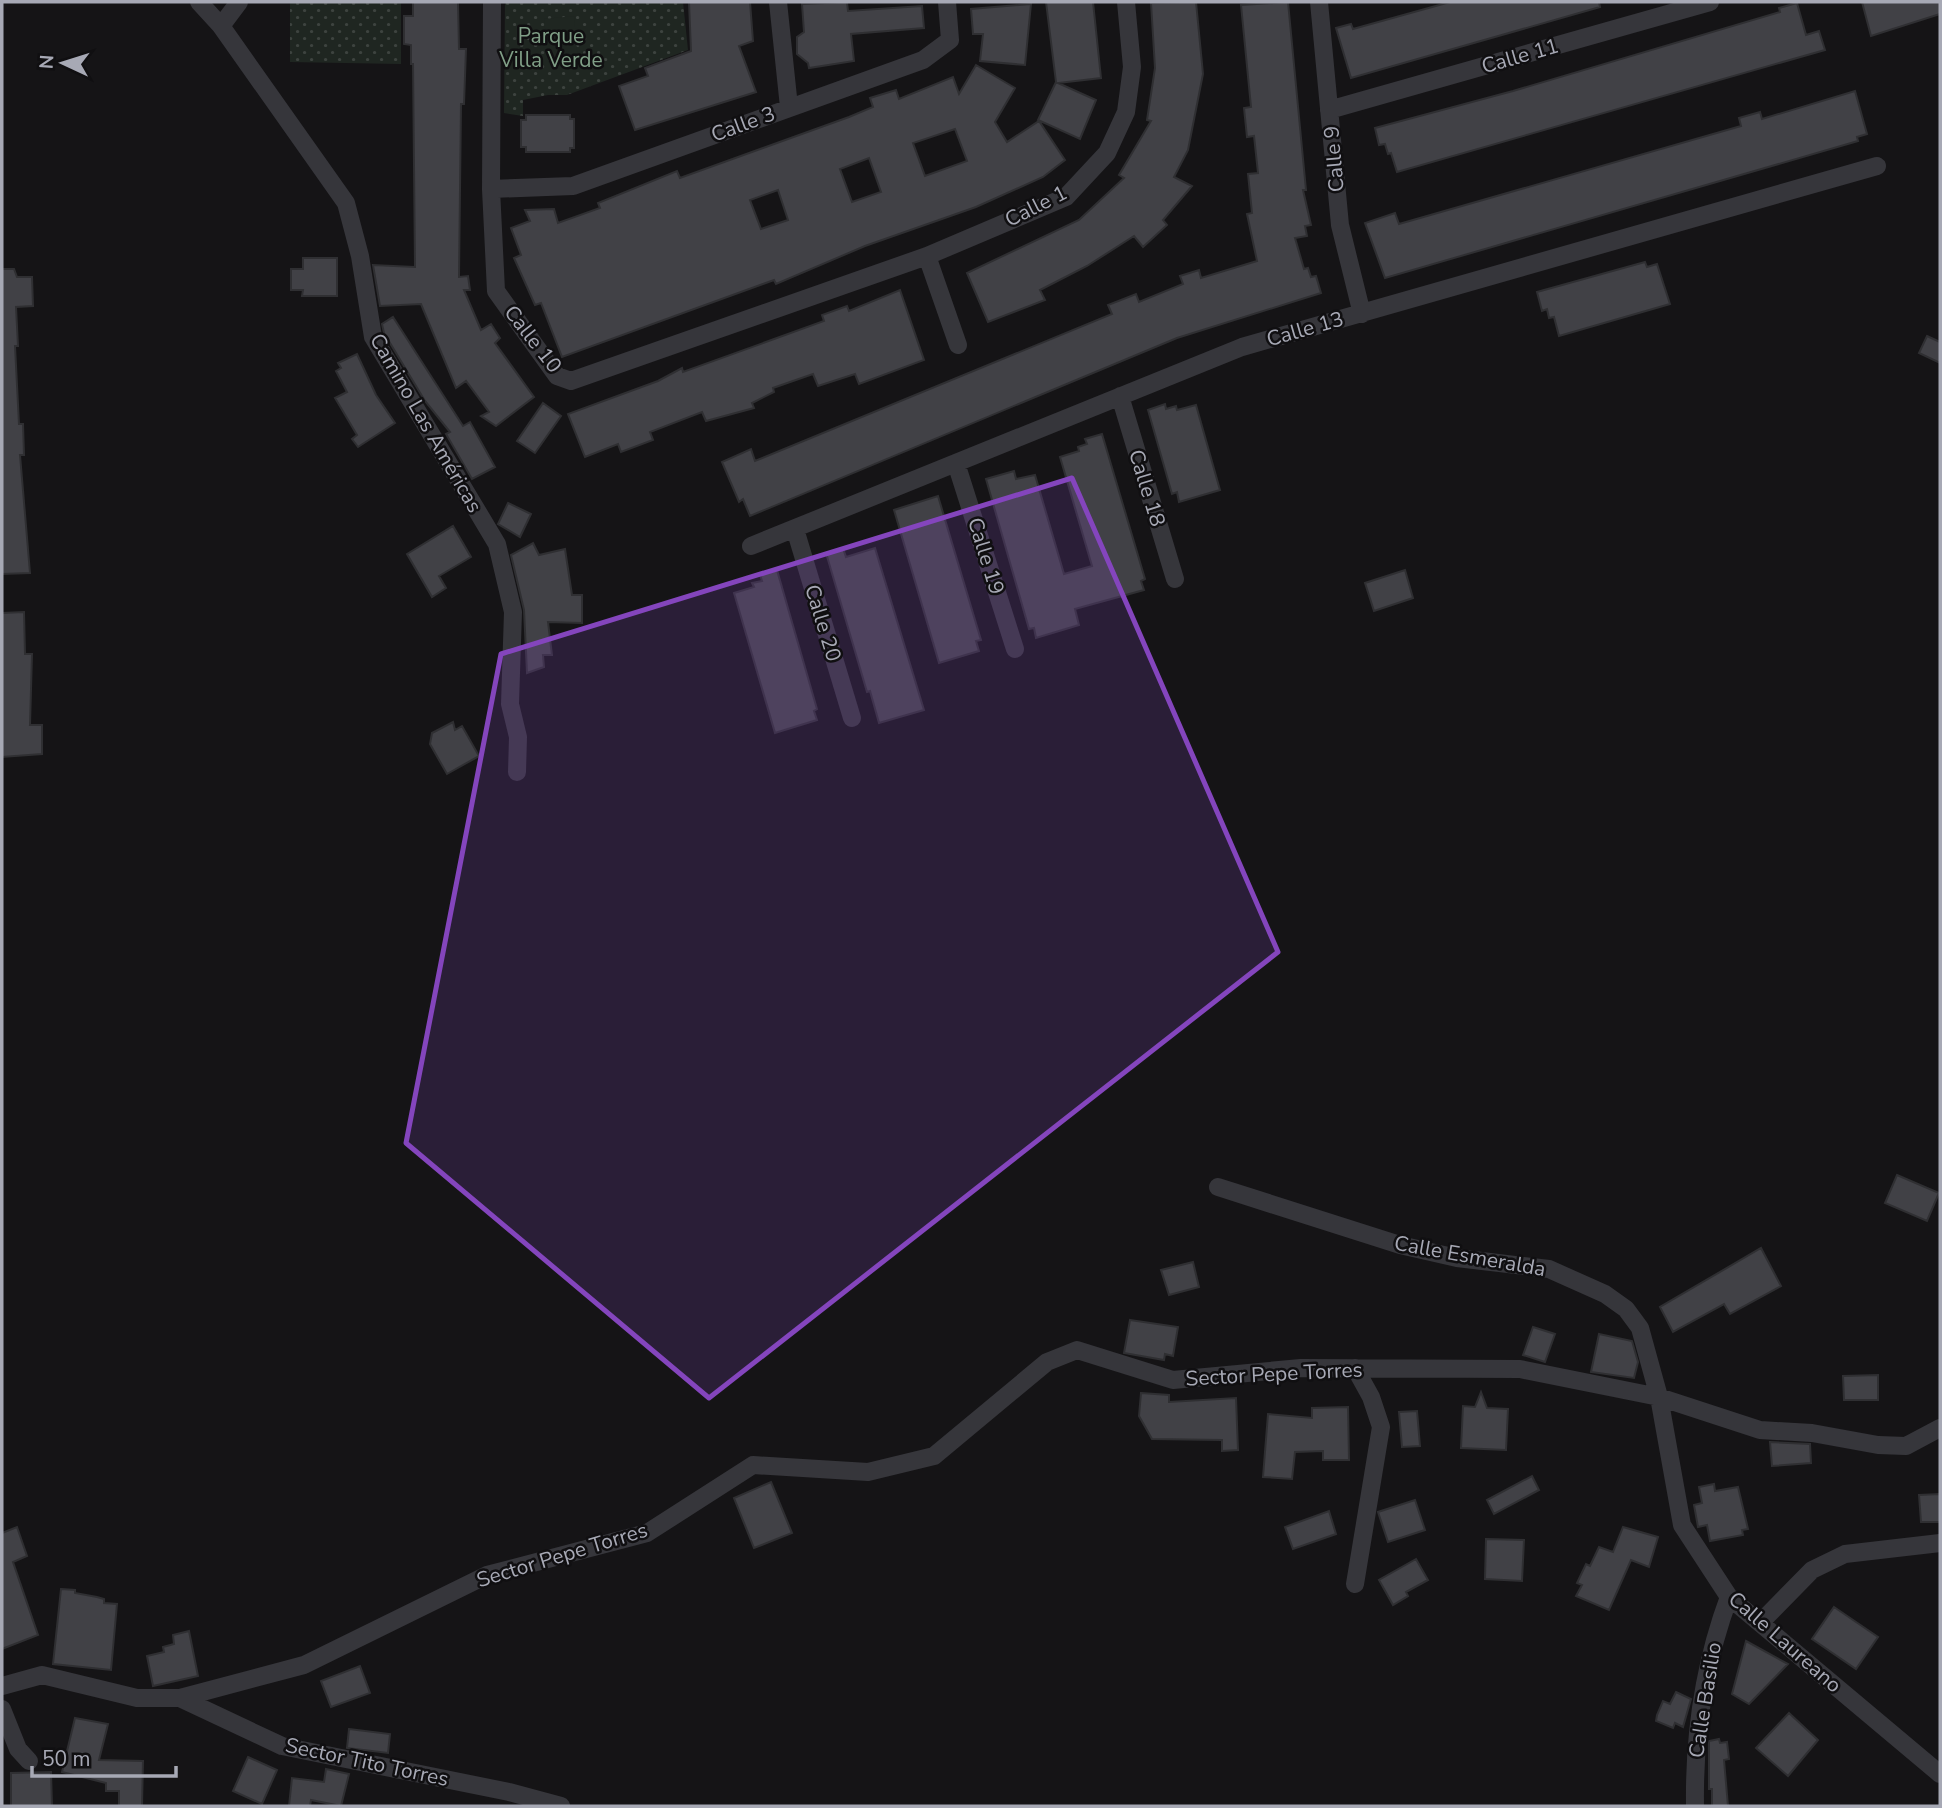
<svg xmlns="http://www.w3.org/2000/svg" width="1942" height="1808" font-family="'Nunito Sans',sans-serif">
<defs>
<pattern id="green-dots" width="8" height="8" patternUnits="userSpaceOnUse" patternTransform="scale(1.75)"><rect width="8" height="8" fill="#1f2621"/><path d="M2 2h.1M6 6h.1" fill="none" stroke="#3d433f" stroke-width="1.8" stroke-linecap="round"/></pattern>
</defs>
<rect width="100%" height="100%" fill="#151416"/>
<path fill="url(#green-dots)" d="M 290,2 L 401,2 L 401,64 L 290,62 Z
M 505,2 L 683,2 L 688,50 L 567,95 L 548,95 L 523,100 L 523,116 L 504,113 Z"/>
<path fill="#1f2621" d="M 574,16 L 578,62 L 549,65 L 544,19 Z"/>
<path fill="#414146" stroke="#2f2f32" stroke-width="2" fill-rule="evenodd" d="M 413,2 L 458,2 L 459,49 L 466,49 L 464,104 L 461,104 L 459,277 L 468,276 L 470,290 L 464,290 L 481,330 L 491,324 L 500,338 L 495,343 L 534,397 L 496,426 L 481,416 L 489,412 L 466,381 L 456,388 L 421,304 L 380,306 L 373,265 L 415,267 L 413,64 L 411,64 L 411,45 L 404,44 L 404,16 L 413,16 Z
M 689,2 L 750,2 L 753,41 L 739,46 L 756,92 L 635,130 L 619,86 L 648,76 L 645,68 L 691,51 Z
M 847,2 L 848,11 L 922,6 L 924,28 L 851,34 L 854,61 L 809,68 L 808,63 L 797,54 L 797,37 L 804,32 L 802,4 Z
M 1046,2 L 1093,2 L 1101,78 L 1058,83 L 1096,100 L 1080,139 L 1038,120 L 1056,82 Z
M 1196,2 L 1203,74 L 1188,150 L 1174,177 L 1192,186 L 1163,220 L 1167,225 L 1143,247 L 1134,236 L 1087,266 L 1040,290 L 1045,300 L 988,322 L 967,273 L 1079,220 L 1124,178 L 1119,175 L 1151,121 L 1147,120 L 1155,68 L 1151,3 Z
M 1288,2 L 1306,190 L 1303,190 L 1311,225 L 1305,226 L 1307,236 L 1295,238 L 1304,269 L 1308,268 L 1311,277 L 1316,276 L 1321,293 L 1177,338 L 750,516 L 743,499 L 739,502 L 722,462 L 751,449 L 755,461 L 1112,314 L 1108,305 L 1136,294 L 1139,302 L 1183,284 L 1180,276 L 1199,270 L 1201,278 L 1257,261 L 1247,214 L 1252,213 L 1248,174 L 1258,173 L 1254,136 L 1247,137 L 1244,108 L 1251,107 L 1241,5 Z
M 1450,2 L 1599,2 L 1600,7 L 1351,78 L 1336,28 L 1351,24 L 1353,29 Z
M 1862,2 L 1940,2 L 1940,14 L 1871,36 Z
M 1797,3 L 1806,35 L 1819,31 L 1825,50 L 1397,172 L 1391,153 L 1388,154 L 1385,144 L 1379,145 L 1375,128 L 1513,91 L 1780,12 L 1779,8 Z
M 1031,4 L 1025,65 L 980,61 L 983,34 L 973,34 L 971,9 Z
M 976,65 L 1015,88 L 995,122 L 1007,142 L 1039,121 L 1065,160 L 1043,177 L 976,207 L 865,246 L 776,284 L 774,280 L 562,357 L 541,303 L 535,305 L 514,258 L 521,255 L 511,228 L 530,221 L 525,210 L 554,209 L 558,223 L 600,208 L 598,203 L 677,171 L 680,178 L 849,117 L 873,107 L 870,98 L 896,90 L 899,99 L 953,77 L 959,94 ZM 955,129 L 967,161 L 925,176 L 913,143 ZM 869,158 L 881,192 L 852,202 L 840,169 ZM 778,190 L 788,220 L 761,229 L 750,200 Z
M 1855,91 L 1867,134 L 1857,137 L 1858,141 L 1385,278 L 1365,223 L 1395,213 L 1399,224 L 1741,126 L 1739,118 L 1760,112 L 1762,119 Z
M 526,115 L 570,115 L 570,119 L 574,119 L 574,148 L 570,148 L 570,152 L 526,152 L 526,147 L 521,147 L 521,120 L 526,120 Z
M 303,258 L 337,258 L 337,296 L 302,296 L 303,290 L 291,290 L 291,269 L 303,269 Z
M 1645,262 L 1647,267 L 1657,264 L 1670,304 L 1559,336 L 1554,317 L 1549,318 L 1547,309 L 1542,311 L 1537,292 Z
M 2,269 L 14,269 L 17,277 L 32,277 L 33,306 L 16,307 L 18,346 L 15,346 L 19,424 L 23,424 L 24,455 L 20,455 L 30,573 L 2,574 Z
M 900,290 L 924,360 L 859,384 L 855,374 L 818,386 L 813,374 L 773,388 L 774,392 L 752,403 L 754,408 L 706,421 L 702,412 L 650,432 L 653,440 L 621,452 L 618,444 L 585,457 L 568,414 L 658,381 L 682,368 L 683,372 L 824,321 L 822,315 L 847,306 L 849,311 Z
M 393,317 L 463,426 L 470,422 L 495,467 L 472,479 L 446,434 L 450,432 L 425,401 L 384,333 L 382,324 Z
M 1927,336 L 1940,342 L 1940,363 L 1919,353 Z
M 357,354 L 376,395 L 395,423 L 358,447 L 352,439 L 357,435 L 335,398 L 347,392 L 336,371 L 341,368 L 338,363 Z
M 543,403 L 561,416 L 535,453 L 517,441 Z
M 1165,404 L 1166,409 L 1176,406 L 1177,410 L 1196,405 L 1220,490 L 1179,502 L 1177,492 L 1172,494 L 1148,410 Z
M 1102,434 L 1145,579 L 1141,581 L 1144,590 L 1075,609 L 1079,625 L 1036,638 L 1034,628 L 1029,629 L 986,479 L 1014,471 L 1016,479 L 1035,475 L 1064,574 L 1092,566 L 1060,457 L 1079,451 L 1078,447 L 1087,444 L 1085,439 Z
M 938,496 L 981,640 L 976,641 L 979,651 L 939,663 L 894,510 Z
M 508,503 L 531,514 L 520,537 L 498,524 Z
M 453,526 L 471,557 L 439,576 L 446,588 L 432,597 L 407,554 Z
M 533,543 L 539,555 L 565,549 L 572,595 L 582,595 L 582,623 L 548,622 L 552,655 L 543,655 L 544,667 L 527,673 L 524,610 L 511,555 Z
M 843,548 L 846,557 L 875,548 L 924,710 L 879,723 L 870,691 L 867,692 L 826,553 Z
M 777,570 L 817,709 L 814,711 L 817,720 L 775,733 L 734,593 L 754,587 L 752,583 L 762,581 L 760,575 Z
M 1405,570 L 1413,598 L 1374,611 L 1365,583 Z
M 24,612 L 25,654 L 32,654 L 30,725 L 42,725 L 42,754 L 2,757 L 2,613 Z
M 453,722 L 455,730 L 462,726 L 479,756 L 447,774 L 430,744 L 432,733 Z
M 1897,1175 L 1939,1193 L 1927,1221 L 1885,1203 Z
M 1761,1248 L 1781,1286 L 1730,1314 L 1724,1304 L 1673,1332 L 1660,1307 Z
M 1193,1262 L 1199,1287 L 1169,1295 L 1161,1270 Z
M 1130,1320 L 1178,1327 L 1173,1356 L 1165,1354 L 1164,1360 L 1124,1353 Z
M 1533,1327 L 1555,1334 L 1545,1362 L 1523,1355 Z
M 1599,1334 L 1632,1341 L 1638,1362 L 1634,1378 L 1591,1372 Z
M 1878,1375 L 1878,1400 L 1844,1400 L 1843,1376 Z
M 1481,1392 L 1487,1408 L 1508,1409 L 1506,1450 L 1461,1448 L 1463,1406 L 1475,1407 Z
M 1141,1393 L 1169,1395 L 1169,1402 L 1236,1398 L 1238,1450 L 1222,1451 L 1222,1440 L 1152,1439 L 1139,1416 Z
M 1348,1407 L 1349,1460 L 1323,1460 L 1323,1451 L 1295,1452 L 1292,1479 L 1263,1477 L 1268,1414 L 1312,1418 L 1312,1408 Z
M 1417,1411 L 1420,1446 L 1402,1447 L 1399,1412 Z
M 1770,1442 L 1810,1444 L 1811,1463 L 1772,1466 Z
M 1532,1476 L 1539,1490 L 1494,1514 L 1487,1500 Z
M 771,1482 L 792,1533 L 754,1548 L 734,1498 Z
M 1714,1484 L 1715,1491 L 1738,1487 L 1748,1529 L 1742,1530 L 1743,1535 L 1710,1541 L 1707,1525 L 1698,1527 L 1694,1505 L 1702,1503 L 1699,1487 Z
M 1940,1494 L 1940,1522 L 1921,1522 L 1919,1495 Z
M 1415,1500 L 1425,1530 L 1388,1542 L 1378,1512 Z
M 1329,1511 L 1336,1534 L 1293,1549 L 1285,1527 Z
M 17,1527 L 27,1556 L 13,1562 L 38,1635 L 2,1649 L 2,1533 Z
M 1623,1527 L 1658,1537 L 1649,1567 L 1631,1560 L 1609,1610 L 1576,1596 L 1582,1585 L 1577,1583 L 1586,1564 L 1590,1566 L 1599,1547 L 1613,1552 Z
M 1486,1539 L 1524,1540 L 1522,1581 L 1485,1579 Z
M 1416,1559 L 1428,1580 L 1406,1592 L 1408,1596 L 1393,1605 L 1379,1580 Z
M 61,1589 L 75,1590 L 75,1593 L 97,1597 L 104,1599 L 104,1603 L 117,1604 L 111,1670 L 53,1664 Z
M 1834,1607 L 1878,1637 L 1856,1669 L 1812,1639 Z
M 189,1631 L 198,1676 L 153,1686 L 147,1656 L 164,1652 L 163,1647 L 174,1644 L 173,1635 Z
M 1746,1641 L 1788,1664 L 1749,1704 L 1732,1694 Z
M 360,1666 L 370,1693 L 331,1707 L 321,1681 Z
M 1676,1692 L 1691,1699 L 1683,1727 L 1675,1723 L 1673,1728 L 1656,1721 L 1657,1715 L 1663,1701 L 1670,1704 Z
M 1789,1713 L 1818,1740 L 1788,1776 L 1756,1748 Z
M 75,1718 L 108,1724 L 99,1760 L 143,1761 L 142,1806 L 119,1806 L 119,1791 L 106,1791 L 106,1783 L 62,1772 Z
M 349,1729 L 390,1734 L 388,1753 L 347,1748 Z
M 1719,1739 L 1720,1743 L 1727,1742 L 1729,1759 L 1724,1760 L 1728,1806 L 1712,1806 L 1712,1789 L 1709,1789 L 1709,1741 Z
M 248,1757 L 277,1770 L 262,1804 L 233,1791 Z
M 326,1769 L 349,1774 L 341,1806 L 311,1800 L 310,1806 L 289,1806 L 292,1778 L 324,1782 Z
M 51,1772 L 52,1806 L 11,1806 L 11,1773 Z"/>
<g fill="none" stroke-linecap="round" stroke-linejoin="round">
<path stroke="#36363b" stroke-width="18" d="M 199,2 L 221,26 L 346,203 L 360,256 L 373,337 L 497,544 L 513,612 L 510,704 L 518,737 L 517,772
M 492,2 L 491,189 L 496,291 L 557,376 L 571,381 L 927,256 L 1066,197 L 1107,153 L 1126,112 L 1132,67 L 1126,2
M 778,2 L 789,107
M 1319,2 L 1340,225 L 1362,314
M 221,26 L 239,2
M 1329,110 L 1710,2
M 491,189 L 573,186 L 923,60 L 950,40 L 947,2
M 927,256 L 958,345
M 1120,396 L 1175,579
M 956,463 L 1015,649
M 795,529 L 852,718
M 751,546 L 1242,347 L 1877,166
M 1218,1187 L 1400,1245 L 1457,1258 L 1549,1269 L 1605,1294 L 1626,1309 L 1640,1328 L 1659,1397 L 1682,1525 L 1729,1597 L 1940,1774
M 1355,1584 L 1381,1427 L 1371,1397 L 1355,1368
M 1761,1622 L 1812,1570 L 1845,1554 L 1940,1543
M 2,1686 L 42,1675 L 137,1698 L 180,1698 L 304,1665 L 487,1575 L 647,1533 L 753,1465 L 868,1472 L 934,1456 L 1047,1362 L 1077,1350 L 1173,1380 L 1301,1368 L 1520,1369 L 1659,1397 L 1760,1430 L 1812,1433 L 1878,1445 L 1906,1446 L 1940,1428
M 180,1698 L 282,1746 L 509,1792 L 561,1806
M 2,1709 L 18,1749 L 29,1761
M 1695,1806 C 1694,1735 1704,1664 1729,1597"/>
</g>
<path fill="#8445bd" fill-opacity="0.2" stroke="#8445bd" stroke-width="5" stroke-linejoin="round" d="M 1072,478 L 1278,952 L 709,1398 L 406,1143 L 501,654 Z"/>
<g text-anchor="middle" stroke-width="5" stroke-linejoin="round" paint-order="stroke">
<g font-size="21" fill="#809f87" stroke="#100f11">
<text x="551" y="43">Parque<tspan x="551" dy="24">Villa Verde</tspan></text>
</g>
<g font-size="21" fill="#a7a9b5" stroke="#100f11">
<text transform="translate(1520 56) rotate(-16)" y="7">Calle 11</text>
<text transform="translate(743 124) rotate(-20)" y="7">Calle 3</text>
<text transform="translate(1334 159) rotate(-95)" y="7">Calle 9</text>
<text transform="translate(1036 206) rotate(-27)" y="7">Calle 1</text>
<text transform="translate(1305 329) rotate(-16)" y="7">Calle 13</text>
<text transform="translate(533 339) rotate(52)" y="7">Calle 10</text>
<text transform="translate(426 423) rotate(60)" y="7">Camino Las Américas</text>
<text transform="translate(1147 488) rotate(73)" y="7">Calle 18</text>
<text transform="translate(986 556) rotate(73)" y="7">Calle 19</text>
<text transform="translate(823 623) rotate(73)" y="7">Calle 20</text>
<text transform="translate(1470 1256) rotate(10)" y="7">Calle Esmeralda</text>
<text transform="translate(1274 1374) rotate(-3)" y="7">Sector Pepe Torres</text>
<text transform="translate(562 1555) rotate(-17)" y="7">Sector Pepe Torres</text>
<text transform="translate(1785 1642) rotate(41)" y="7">Calle Laureano</text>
<text transform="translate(1705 1700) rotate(-81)" y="7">Calle Basilio</text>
<text transform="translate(367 1762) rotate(12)" y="7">Sector Tito Torres</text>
</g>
</g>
<rect width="1942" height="1808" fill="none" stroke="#a7a9b5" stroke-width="7"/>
<g transform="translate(63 63) rotate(274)" stroke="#100f11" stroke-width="5" paint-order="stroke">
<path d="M0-5L12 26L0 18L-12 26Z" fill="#a7a9b5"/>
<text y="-10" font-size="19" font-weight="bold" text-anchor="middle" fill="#a7a9b5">N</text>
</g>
<path d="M32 1766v10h144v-10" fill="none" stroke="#a7a9b5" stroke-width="3.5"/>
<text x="42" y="1766" font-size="21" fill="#a7a9b5" stroke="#100f11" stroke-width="5" paint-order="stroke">50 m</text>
</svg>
